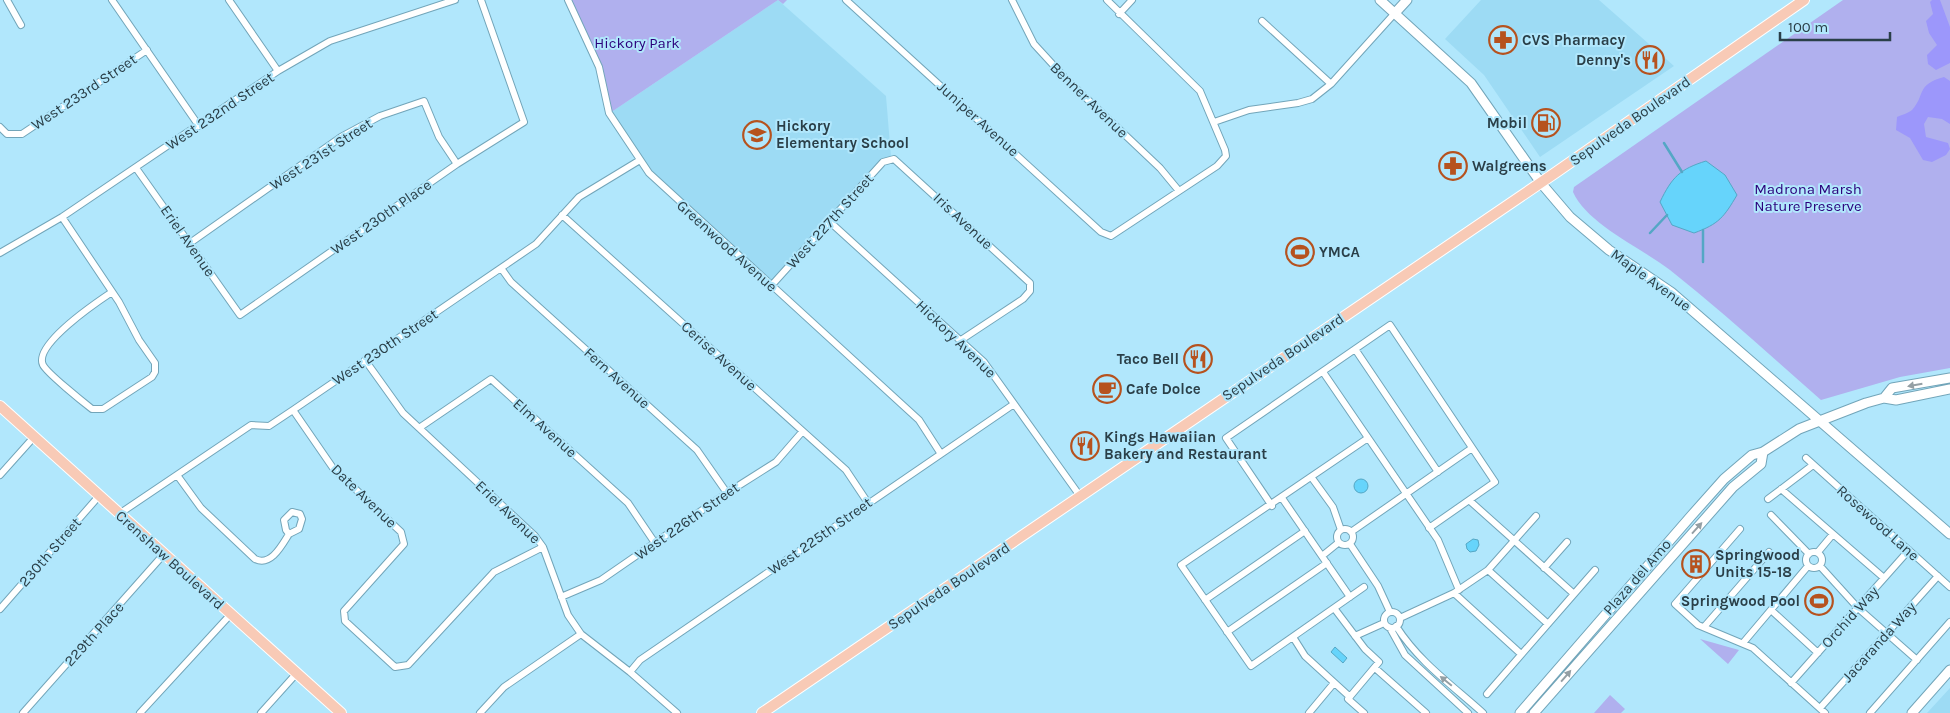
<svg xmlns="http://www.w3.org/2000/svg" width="1950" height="713" font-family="Karla,sans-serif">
<rect width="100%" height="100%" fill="#b1e7fc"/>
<path fill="#9ddbf4" d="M 778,0 L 886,96 L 891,157 L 771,285 L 650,173 L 610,113 Z
M 1481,0 L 1599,0 L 1674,66 L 1540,157 L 1484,75 L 1445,39 Z
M 1950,688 L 1950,713 L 1927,713 Z"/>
<path fill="#b0b0ee" d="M 569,0 L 787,0 L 783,4 L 778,0 L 610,113 L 604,85 Z
M 1843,0 L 1950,0 L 1950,368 L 1900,377 L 1821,400 C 1771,356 1722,311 1670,270 C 1643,249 1587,224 1573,192 L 1574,187 Z
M 1700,639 L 1739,650 L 1728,664 Z
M 1610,695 L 1625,709 L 1621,713 L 1594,713 Z"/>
<path fill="#9c97fb" d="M 1932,0 L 1940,0 L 1950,27 L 1950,63 L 1936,70 L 1928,64 L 1927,55 L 1937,45 L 1929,33 L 1926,21 L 1933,14 L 1930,2 Z
M 1944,77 L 1950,81 L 1950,124 L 1942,119 L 1928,117 L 1924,124 L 1926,137 L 1948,143 L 1950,149 L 1946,155 L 1932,162 L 1923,160 L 1910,138 L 1896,130 L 1897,117 C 1901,115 1909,113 1912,110 C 1926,95 1915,85 1944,77 Z"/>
<path fill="#66d4fb" stroke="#54a7c5" d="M 1706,161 L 1725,175 L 1737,195 C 1724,217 1719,224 1694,233 L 1672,225 L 1660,202 C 1672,177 1680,169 1706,161 Z
M1354 486a7 7 0 1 1 14 0a7 7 0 1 1-14 0Z
M 1473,539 L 1478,540 L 1479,545 L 1476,551 L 1470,552 L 1467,549 L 1466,544 Z
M 1335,647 L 1347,658 L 1343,663 L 1331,652 Z"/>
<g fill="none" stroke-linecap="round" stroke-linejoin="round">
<path stroke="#54a7c5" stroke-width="2.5" d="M 1664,143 L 1682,172
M 1703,230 L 1703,262
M 1650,233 L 1667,215"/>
<defs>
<path id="street" d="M 7,0 L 21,25
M 112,0 L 199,126
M 229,0 L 278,71
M 568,0 L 599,67 L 609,113 L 649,173 L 919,420 L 941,454
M 846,0 L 1101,232 L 1111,236 L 1217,166 L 1226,156 L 1225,150 L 1200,91 L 1107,0
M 1012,0 L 1034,44 L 1067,80 L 1160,168 L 1179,191
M 1119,14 L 1132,0
M 1262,21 L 1331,84
M 1214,122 L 1249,110 L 1298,103 L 1312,99 L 1331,84 L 1395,13
M 0,127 L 7,134 L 22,134 L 147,50
M 136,168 L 240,315 L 457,164 L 524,122 L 481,0
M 562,215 L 846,470 L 868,503
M 62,217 L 119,302 L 139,340 L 155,363 L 155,372 L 152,377 L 103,409 L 92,409 C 83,402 47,373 43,365 C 33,345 97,302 112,292
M 830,222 L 984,362 L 1080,496
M 190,243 L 341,137 L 380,116 L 424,101 L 439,137 L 457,164
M 0,253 L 62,217 L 278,71 L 330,41 L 455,0
M 501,268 L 511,282 L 697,450 L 727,493
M 771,286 L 883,162 L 894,159 L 1030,283 L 1030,291 L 1023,299 L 961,340
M 1355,349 L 1438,472
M 365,360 L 403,413 L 535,536 L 543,547 L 568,615 L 581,634 L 630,672 L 677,713
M 1323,372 L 1438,540 L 1459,590
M 293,410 L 333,468 L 401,532 L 404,544 L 344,611 L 345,621 L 395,667 L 408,665 L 494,572 L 543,547
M 419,428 L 491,379 L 628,503 L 655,543
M 1806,458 L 1950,587
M 0,475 L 34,437
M 177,475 L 201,508 L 255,559 C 271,567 282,545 289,534
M 1312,478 L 1333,507 L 1341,530
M 1781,489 L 1884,578
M 1282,498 L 1350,597
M 1768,499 L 1813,465
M 1470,501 L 1574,594 L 1487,694
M 1272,506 L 1226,438 L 1390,325 L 1495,482 L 1429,528
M 292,512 L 300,514 L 302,519 L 299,529 L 289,534 L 286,530 L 284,520 Z
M 119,514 L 251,425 L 269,426 L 293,410 L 536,244 L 579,197 L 640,160
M 1771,515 L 1809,554
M1337 537a8 8 0 1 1 16 0a8 8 0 1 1-16 0Z
M 1740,529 L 1675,604 L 1698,625 L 1753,648 L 1825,713
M 1351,532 L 1472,448
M 1350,544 L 1378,586 L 1390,612
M1806 560a8 8 0 1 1 16 0a8 8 0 1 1-16 0Z
M 1818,552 L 1833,534
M 1322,556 L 1338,543
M 1820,566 L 1858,608 L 1917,660
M 1544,568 L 1567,542
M 1488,570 L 1548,624
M 1364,587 L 1251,666 L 1181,565 L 1368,438
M 1454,593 L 1521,654
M 1574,594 L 1595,570
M 561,597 L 601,580 L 727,493 L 776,462 L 802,432
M 1205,600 L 1305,531
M 1334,608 L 1365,649 L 1379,662 L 1348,699 L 1364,713
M 0,609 L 99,496
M 1771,610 L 1818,653
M1384 620a8 8 0 1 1 16 0a8 8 0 1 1-16 0Z
M 1400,618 L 1454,593 L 1488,570 L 1536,516
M 1396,626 C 1419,662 1452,685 1483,713
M 1704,627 L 1769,552
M 1390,628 L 1405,655 L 1468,713
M 1227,632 L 1327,563
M 1355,636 L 1384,623
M 1293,637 L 1305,656 L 1350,697
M 1743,643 L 1808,566
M 1375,668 L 1426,713
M 630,672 L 640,660 L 1014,404
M 1791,683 L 1909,550
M 1820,708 L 1938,576
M 23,713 L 164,554
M 140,713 L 231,614
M 261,713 L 296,674
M 480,713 L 504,687 L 581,634
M 1309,713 L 1334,683
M 1870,713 L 1950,622"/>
<path id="secondary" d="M 1380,0 L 1471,83 L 1541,183 L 1570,217 L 1609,250 L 1671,292 L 1950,534
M 1395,13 L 1407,0
M 1884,398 L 1892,388 L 1950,378
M 1520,713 L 1691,516 L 1724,479 L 1752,455 L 1763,452 L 1799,429 L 1866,403 L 1884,398 L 1896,400 L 1950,389
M 1534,713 L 1733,487 L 1761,464 L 1763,452
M 1912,713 L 1950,670"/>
<path id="primary" d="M 0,406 L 341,713
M 762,713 L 1555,173 L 1804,0"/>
</defs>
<use href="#street" stroke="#72a5b9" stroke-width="8"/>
<use href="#secondary" stroke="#72a5b9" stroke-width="11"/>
<use href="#primary" stroke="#fff" stroke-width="12"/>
<use href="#street" stroke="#fff" stroke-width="6"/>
<use href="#secondary" stroke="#fff" stroke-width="9"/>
<use href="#primary" stroke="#f8cab6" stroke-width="10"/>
</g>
<defs><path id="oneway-solid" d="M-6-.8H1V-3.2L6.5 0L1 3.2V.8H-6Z" transform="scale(1.25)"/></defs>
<g fill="#949fa4">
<use href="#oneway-solid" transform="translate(1915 385) rotate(170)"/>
<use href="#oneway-solid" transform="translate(1697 528) rotate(-48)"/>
<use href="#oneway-solid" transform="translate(1566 676) rotate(-49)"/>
<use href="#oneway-solid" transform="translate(1446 681) rotate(-141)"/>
</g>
<defs>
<symbol id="pharmacy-ring" viewBox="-11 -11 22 22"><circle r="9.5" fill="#b1e7fc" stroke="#b6521e" stroke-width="1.5"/><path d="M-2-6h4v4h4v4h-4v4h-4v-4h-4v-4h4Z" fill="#b6521e"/></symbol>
<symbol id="restaurant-ring" viewBox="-11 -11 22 22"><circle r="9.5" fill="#b1e7fc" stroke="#b6521e" stroke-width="1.5"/><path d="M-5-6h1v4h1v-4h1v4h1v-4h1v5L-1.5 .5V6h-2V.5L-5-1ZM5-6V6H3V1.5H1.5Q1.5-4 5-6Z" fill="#b6521e"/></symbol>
<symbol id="fuel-ring" viewBox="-11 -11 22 22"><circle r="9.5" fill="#b1e7fc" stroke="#b6521e" stroke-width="1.5"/><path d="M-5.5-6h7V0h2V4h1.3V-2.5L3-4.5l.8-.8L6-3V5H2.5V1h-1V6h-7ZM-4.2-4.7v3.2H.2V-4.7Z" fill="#b6521e"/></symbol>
<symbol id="school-ring" viewBox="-11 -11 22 22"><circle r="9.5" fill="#b1e7fc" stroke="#b6521e" stroke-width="1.5"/><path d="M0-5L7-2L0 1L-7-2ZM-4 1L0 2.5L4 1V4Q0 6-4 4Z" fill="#b6521e"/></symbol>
<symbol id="stadium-ring" viewBox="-11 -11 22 22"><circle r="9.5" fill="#b1e7fc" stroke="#b6521e" stroke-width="1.5"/><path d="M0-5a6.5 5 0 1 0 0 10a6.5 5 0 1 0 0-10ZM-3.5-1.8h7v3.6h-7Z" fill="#b6521e"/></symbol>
<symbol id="cafe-ring" viewBox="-11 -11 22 22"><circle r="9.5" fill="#b1e7fc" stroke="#b6521e" stroke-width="1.5"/><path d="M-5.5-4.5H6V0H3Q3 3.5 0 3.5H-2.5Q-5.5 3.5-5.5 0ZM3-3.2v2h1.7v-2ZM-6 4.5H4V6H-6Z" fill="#b6521e"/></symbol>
<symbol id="building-ring" viewBox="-11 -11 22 22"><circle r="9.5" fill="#b1e7fc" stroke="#b6521e" stroke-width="1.5"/><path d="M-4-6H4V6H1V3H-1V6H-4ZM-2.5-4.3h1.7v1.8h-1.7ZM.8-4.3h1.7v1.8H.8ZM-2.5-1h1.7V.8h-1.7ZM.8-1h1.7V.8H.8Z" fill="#b6521e"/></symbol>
</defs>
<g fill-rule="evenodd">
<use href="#pharmacy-ring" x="1487" y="24" width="32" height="32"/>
<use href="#restaurant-ring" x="1634" y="44" width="32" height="32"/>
<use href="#fuel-ring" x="1530" y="107" width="32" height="32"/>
<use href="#school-ring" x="741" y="119" width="32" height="32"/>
<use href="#pharmacy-ring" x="1437" y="150" width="32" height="32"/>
<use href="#stadium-ring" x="1284" y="236" width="32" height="32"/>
<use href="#restaurant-ring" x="1182" y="343" width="32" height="32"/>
<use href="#cafe-ring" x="1091" y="373" width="32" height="32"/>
<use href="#restaurant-ring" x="1069" y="430" width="32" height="32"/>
<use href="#building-ring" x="1680" y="548" width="32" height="32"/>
<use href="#stadium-ring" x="1803" y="585" width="32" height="32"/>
</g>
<g text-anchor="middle" stroke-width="4" stroke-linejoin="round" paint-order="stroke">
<g font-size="15" font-weight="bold" fill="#2a3f48" stroke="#b1e7fc" text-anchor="start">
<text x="1522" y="45">CVS Pharmacy</text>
<text x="1631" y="65" text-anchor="end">Denny's</text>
<text x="1527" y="128" text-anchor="end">Mobil</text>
<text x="776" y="131">Hickory<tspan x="776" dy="17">Elementary School</tspan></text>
<text x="1472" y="171">Walgreens</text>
<text x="1319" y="257">YMCA</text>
<text x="1179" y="364" text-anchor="end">Taco Bell</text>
<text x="1126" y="394">Cafe Dolce</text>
<text x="1104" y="442">Kings Hawaiian<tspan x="1104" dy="17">Bakery and Restaurant</tspan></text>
<text x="1715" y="560">Springwood<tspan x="1715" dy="17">Units 15-18</tspan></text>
<text x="1800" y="606" text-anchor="end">Springwood Pool</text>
</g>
<g font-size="15" fill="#2b007b" stroke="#b1e7fc">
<text x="637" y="48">Hickory Park</text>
<text x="1808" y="194">Madrona Marsh<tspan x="1808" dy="17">Nature Preserve</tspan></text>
</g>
<g font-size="15" fill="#2a3f48" stroke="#b1e7fc">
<text transform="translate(84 92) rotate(-34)" y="5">West 233rd Street</text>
<text transform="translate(1089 100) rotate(44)" y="5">Benner Avenue</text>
<text transform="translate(220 111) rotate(-34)" y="5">West 232nd Street</text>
<text transform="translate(978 119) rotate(42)" y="5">Juniper Avenue</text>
<text transform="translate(1630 121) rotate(-35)" y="5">Sepulveda Boulevard</text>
<text transform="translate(321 154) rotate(-33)" y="5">West 231st Street</text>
<text transform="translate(381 217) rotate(-35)" y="5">West 230th Place</text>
<text transform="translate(830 221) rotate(-48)" y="5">West 227th Street</text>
<text transform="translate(963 221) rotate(43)" y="5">Iris Avenue</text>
<text transform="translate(188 241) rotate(55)" y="5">Eriel Avenue</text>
<text transform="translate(727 246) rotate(42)" y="5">Greenwood Avenue</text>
<text transform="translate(1651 280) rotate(36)" y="5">Maple Avenue</text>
<text transform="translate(956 339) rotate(44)" y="5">Hickory Avenue</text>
<text transform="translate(385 347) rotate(-34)" y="5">West 230th Street</text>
<text transform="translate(719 356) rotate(42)" y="5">Cerise Avenue</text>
<text transform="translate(1283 357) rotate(-34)" y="5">Sepulveda Boulevard</text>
<text transform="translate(617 378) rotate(42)" y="5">Fern Avenue</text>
<text transform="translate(545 428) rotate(42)" y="5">Elm Avenue</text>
<text transform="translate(364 496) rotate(44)" y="5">Date Avenue</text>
<text transform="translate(508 512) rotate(44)" y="5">Eriel Avenue</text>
<text transform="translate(687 521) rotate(-35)" y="5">West 226th Street</text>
<text transform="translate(1878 523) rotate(42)" y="5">Rosewood Lane</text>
<text transform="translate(820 536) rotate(-35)" y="5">West 225th Street</text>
<text transform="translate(50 552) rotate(-49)" y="5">230th Street</text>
<text transform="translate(170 560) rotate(42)" y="5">Crenshaw Boulevard</text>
<text transform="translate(1637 577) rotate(-49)" y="5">Plaza del Amo</text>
<text transform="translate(949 586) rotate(-34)" y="5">Sepulveda Boulevard</text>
<text transform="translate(1850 617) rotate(-48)" y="5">Orchid Way</text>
<text transform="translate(94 634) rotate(-48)" y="5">229th Place</text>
<text transform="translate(1879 642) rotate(-48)" y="5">Jacaranda Way</text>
</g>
</g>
<path d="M1780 32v8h110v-8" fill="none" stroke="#2a3f48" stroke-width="2.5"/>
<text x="1788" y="32" font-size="15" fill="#2a3f48" stroke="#b1e7fc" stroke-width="4" paint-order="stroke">100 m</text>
</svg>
